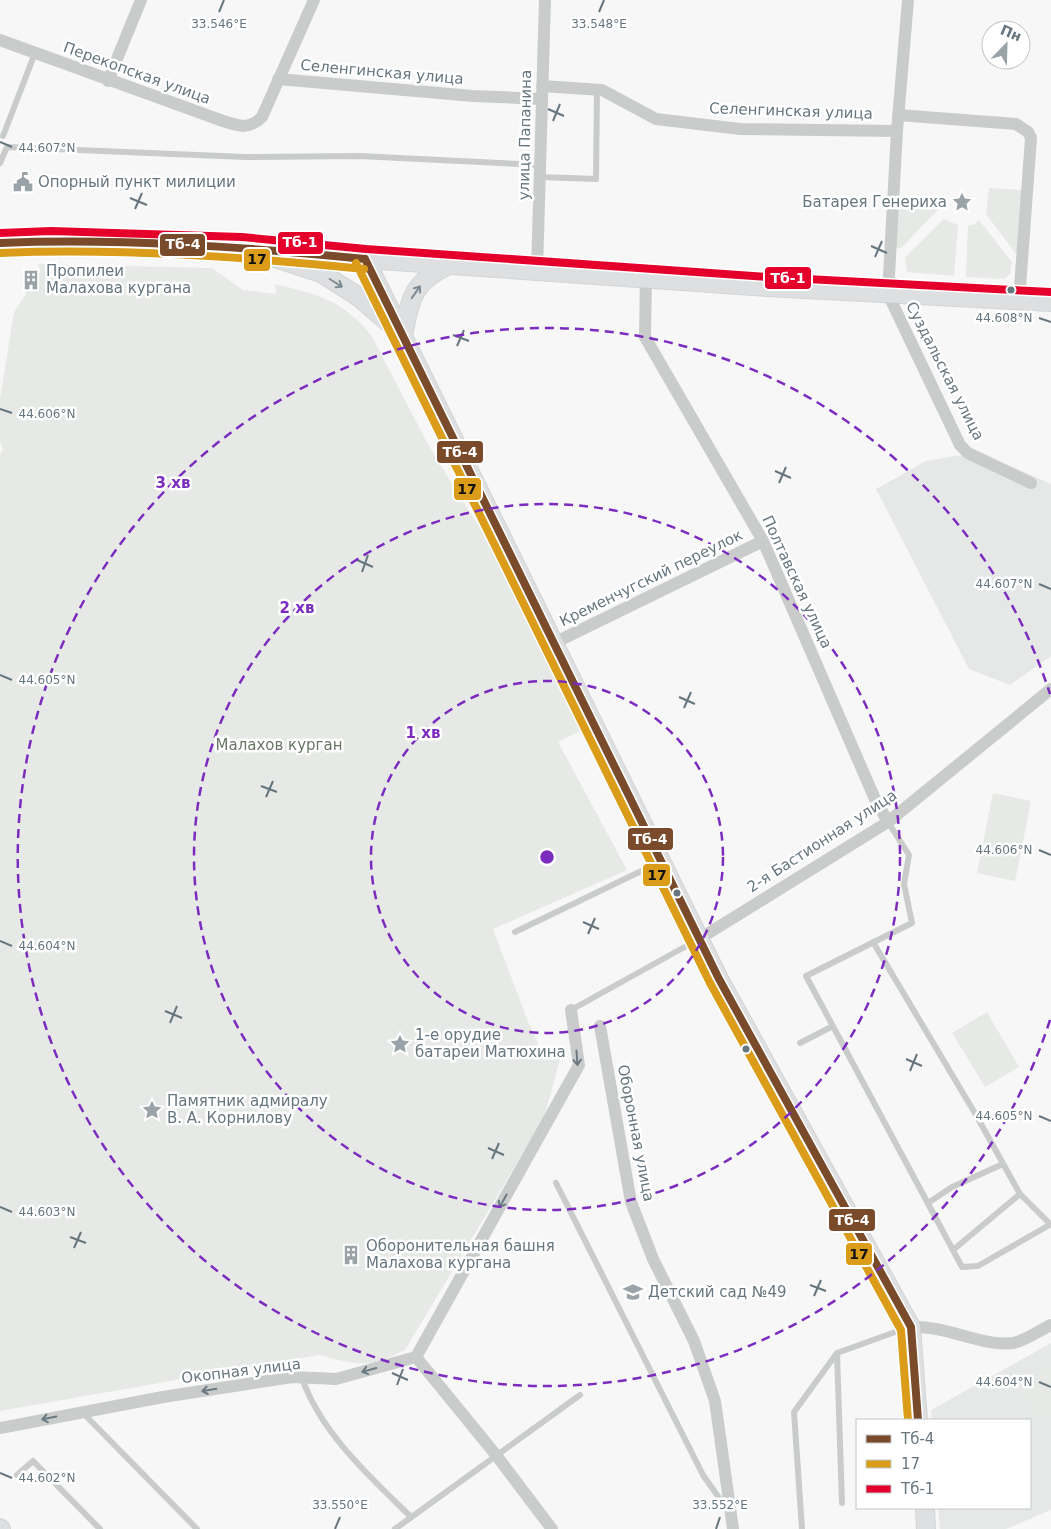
<svg xmlns="http://www.w3.org/2000/svg" width="1051" height="1529" font-family="'DejaVu Sans',sans-serif">
<rect width="100%" height="100%" fill="#f7f7f7"/>
<path fill="#e6e8e7" d="M 979,452 L 1051,484 L 1051,656 L 1010,685 L 969,669 L 876,489 L 926,461 Z
M 1051,1343 L 1051,1510 L 1006,1529 L 940,1529 L 938,1508 L 1030,1508 L 1030,1420 L 932,1420 L 931,1410 Z"/>
<path fill="#e6e9e5" d="M 989,188 L 1022,190 L 1017,255 L 986,214 Z
M 898,198 L 939,201 L 939,209 L 901,248 L 897,248 L 895,245 Z
M 944,219 L 958,225 L 954,276 L 907,272 L 905,257 Z
M 979,220 L 1012,262 L 1010,274 L 1004,279 L 966,277 L 968,225 L 973,225 Z
M 38,264 L 212,268 L 243,290 L 276,294 L 275,284 C 319,295 341,299 371,335 L 430,448 L 504,567 L 584,729 L 558,742 L 627,870 L 493,929 L 529,1024 L 544,1057 L 557,1049 L 560,1059 L 544,1118 L 405,1350 C 368,1369 358,1365 319,1355 L 0,1411 L 0,456 L 3,449 L 0,441 L 0,399 L 14,312 L 26,294 L 25,287 L 41,272 Z
M 993,793 L 1031,801 L 1015,881 L 977,873 Z
M 987,1012 L 1019,1067 L 985,1087 L 952,1033 Z
M 1051,1364 L 1051,1416 L 1037,1423 L 1016,1382 Z"/>
<g fill="none" stroke-linecap="round" stroke-linejoin="round">
<defs>
<path id="secondary" d="M 0,243 L 51,241 L 242,247 L 365,259 L 768,287 L 1051,302
M 272,257 L 321,273 L 356,295 L 397,330
M 365,259 L 719,979 L 911,1327 L 918,1420
M 403,335 C 411,298 412,282 449,265
M 925,1508 L 926,1529
M 0,1528 L 1,1529"/>
</defs>
<use href="#secondary" stroke="#d3d4d5" stroke-width="20"/>
<path stroke="#cacccc" stroke-width="6" d="M 3,136 L 35,53
M 0,163 L 7,147 L 245,157 L 359,156 L 540,165
M 540,177 L 596,179 L 597,89
M 888,822 L 909,855 L 904,884 L 912,923 L 806,976 L 962,1267 L 978,1266 L 1051,1224
M 515,932 L 660,862
M 873,942 L 976,1115 L 1020,1194 L 1050,1224
M 571,1010 L 699,939
M 800,1043 L 833,1026
M 556,1183 L 703,1475 L 727,1509
M 928,1203 L 952,1187 L 1003,1164
M 953,1250 L 1020,1194
M 837,1353 L 842,1503
M 302,1378 C 321,1433 370,1477 410,1516
M 82,1412 L 197,1529
M 17,1475 L 33,1461 L 100,1529
M 395,1529 L 580,1395
M 802,1529 L 794,1412 L 837,1353 L 909,1327"/>
<path stroke="#cacccc" stroke-width="12" d="M 908,0 L 897,131 L 888,294 L 960,445 L 968,453 L 1031,483
M 0,40 L 223,121 C 238,126 249,130 262,117 L 314,0
M 278,79 L 473,96 L 542,99
M 108,81 L 141,0
M 542,86 L 602,90 L 656,119 L 740,129 L 897,131
M 898,115 L 1016,124 L 1028,132 L 1031,138 L 1019,301
M 537,270 L 545,0
M 646,278 L 645,337 L 763,541 L 875,799 L 888,822
M 554,643 L 763,541
M 699,939 L 888,822 L 1051,689
M 600,1026 L 631,1202 L 653,1259 L 694,1341 L 715,1401 L 733,1529
M 911,1327 C 946,1325 982,1347 1013,1343 C 1025,1341 1040,1330 1051,1325
M 416,1357 L 579,1065 L 571,1010
M 416,1357 L 496,1455 L 552,1529
M 0,1428 L 163,1397 L 292,1377 L 336,1379 L 416,1357"/>
<use href="#secondary" stroke="#dedfe0" stroke-width="18"/>
<defs>
<path id="bus-1" d="M 0,243 C 122,238 244,247 365,259
M 365,259 L 719,979 L 911,1327 L 918,1420"/>
<path id="bus-2" d="M 0,253 C 122,248 243,257 364,269
M 356,263 L 710,983 L 901,1330 L 908,1420"/>
<path id="bus-3" d="M 0,233 L 51,231 L 242,237 L 366,249 L 769,277 L 1051,292"/>
</defs>
<use href="#bus-1" stroke="#fff" stroke-width="11"/>
<use href="#bus-2" stroke="#fff" stroke-width="11"/>
<use href="#bus-3" stroke="#fff" stroke-width="11"/>
<use href="#bus-1" stroke="#7a4b2a" stroke-width="8"/>
<use href="#bus-2" stroke="#da9c19" stroke-width="8"/>
<use href="#bus-3" stroke="#e4002b" stroke-width="8"/>
</g>
<defs><path id="oneway-shaft" d="M-6 0H5M1.5-3L5.5 0L1.5 3" fill="none" stroke-width="1.6" stroke-linecap="round" stroke-linejoin="round" transform="scale(1.25)"/></defs>
<g stroke="#7e8b92">
<use href="#oneway-shaft" transform="translate(336 283) rotate(32)"/>
<use href="#oneway-shaft" transform="translate(416 292) rotate(-55)"/>
</g>
<g stroke="#6b7a82">
<use href="#oneway-shaft" transform="translate(577 1058) rotate(86)"/>
<use href="#oneway-shaft" transform="translate(503 1201) rotate(119)"/>
<use href="#oneway-shaft" transform="translate(369 1370) rotate(165)"/>
<use href="#oneway-shaft" transform="translate(209 1390) rotate(171)"/>
<use href="#oneway-shaft" transform="translate(49 1418) rotate(169)"/>
</g>
<path fill="none" stroke="#66767e" stroke-width="2" d="M 219,12 L 224,0M 599,12 L 604,0M 548,109 L 564,116M 553,121 L 560,104M 0,142 L 12,147M 130,198 L 147,205M 135,209 L 142,193M 871,246 L 887,253M 875,257 L 882,241M 1039,318 L 1051,322M 453,335 L 469,341M 457,346 L 464,330M 0,409 L 12,413M 775,471 L 791,478M 779,483 L 786,467M 357,560 L 373,567M 362,572 L 368,555M 1039,584 L 1051,589M 0,675 L 12,680M 679,697 L 695,704M 684,708 L 691,692M 261,786 L 277,792M 266,797 L 273,781M 1039,850 L 1051,855M 583,922 L 599,929M 588,934 L 595,918M 0,941 L 12,946M 165,1011 L 182,1018M 170,1023 L 177,1006M 906,1059 L 922,1066M 910,1071 L 917,1054M 1039,1116 L 1051,1121M 488,1148 L 504,1155M 492,1159 L 499,1143M 0,1207 L 12,1212M 70,1237 L 86,1243M 74,1248 L 81,1232M 810,1285 L 826,1291M 814,1296 L 821,1280M 392,1373 L 408,1380M 1039,1382 L 1051,1387M 397,1385 L 403,1369M 0,1473 L 12,1478M 335,1529 L 340,1517M 716,1529 L 720,1517"/>
<g fill="none" stroke="#7b2cbf" stroke-width="2.5" stroke-dasharray="9 6">
<circle cx="547" cy="857" r="176"/>
<circle cx="547" cy="857" r="353"/>
<path d="M1050 1020A529 529 0 1 1 1050 694"/>
</g>
<defs>
<symbol id="civic-bare" viewBox="-9 -9 18 18"><path d="M-.6-6.5H3V-4.5H.6V-3L4-1V1h2V6H-6V1h2V-1L-.6-3ZM-1.2 2.5V6h2.4V2.5Z" fill="#99a3a8" stroke="#fff" stroke-width="2.5" paint-order="stroke"/></symbol>
<symbol id="sight-bare" viewBox="-9 -9 18 18"><path d="M0-6L1.8-2.2L6-1.7L2.9 1.2L3.7 5.4L0 3.3L-3.7 5.4L-2.9 1.2L-6-1.7L-1.8-2.2Z" fill="#99a3a8" stroke="#fff" stroke-width="2.5" paint-order="stroke"/></symbol>
<symbol id="building-bare" viewBox="-9 -9 18 18"><path d="M-4-6H4V6H1V3H-1V6H-4ZM-2.5-4.3h1.7v1.8h-1.7ZM.8-4.3h1.7v1.8H.8ZM-2.5-1h1.7V.8h-1.7ZM.8-1h1.7V.8H.8Z" fill="#99a3a8" stroke="#fff" stroke-width="2.5" paint-order="stroke"/></symbol>
<symbol id="school-bare" viewBox="-9 -9 18 18"><path d="M0-5L7-2L0 1L-7-2ZM-4 1L0 2.5L4 1V4Q0 6-4 4Z" fill="#99a3a8" stroke="#fff" stroke-width="2.5" paint-order="stroke"/></symbol>
</defs>
<g fill-rule="evenodd">
<use href="#civic-bare" x="9" y="168" width="28" height="28"/>
<use href="#sight-bare" x="948" y="188" width="28" height="28"/>
<use href="#building-bare" x="17" y="266" width="28" height="28"/>
<use href="#sight-bare" x="386" y="1030" width="28" height="28"/>
<use href="#sight-bare" x="138" y="1096" width="28" height="28"/>
<use href="#building-bare" x="337" y="1241" width="28" height="28"/>
<use href="#school-bare" x="619" y="1278" width="28" height="28"/>
</g>
<g fill="#66767e" stroke="#fff" stroke-width="2">
<circle cx="1011" cy="290" r="4.5"/>
<circle cx="677" cy="893" r="4.5"/>
<circle cx="746" cy="1049" r="4.5"/>
</g>
<g text-anchor="middle" stroke-width="5" stroke-linejoin="round" paint-order="stroke">
<g font-size="15" fill="#66767e" stroke="#fff">
<text transform="translate(382 72) rotate(5)" y="5">Селенгинская улица</text>
<text transform="translate(137 73) rotate(20)" y="5">Перекопская улица</text>
<text transform="translate(791 111) rotate(2)" y="5">Селенгинская улица</text>
<text transform="translate(525 135) rotate(-89)" y="5">улица Папанина</text>
<text transform="translate(945 371) rotate(63)" y="5">Суздальская улица</text>
<text transform="translate(651 578) rotate(-26)" y="5">Кременчугский переулок</text>
<text transform="translate(797 582) rotate(65)" y="5">Полтавская улица</text>
<text transform="translate(822 841) rotate(-33)" y="5">2-я Бастионная улица</text>
<text transform="translate(636 1133) rotate(79)" y="5">Оборонная улица</text>
<text transform="translate(241 1371) rotate(-7)" y="5">Окопная улица</text>
</g>
<g font-size="15" fill="#66767e" stroke="#fff" text-anchor="start">
<text x="38" y="187">Опорный пункт милиции</text>
<text x="947" y="207" text-anchor="end">Батарея Генериха</text>
<text x="46" y="276">Пропилеи<tspan x="46" dy="17">Малахова кургана</tspan></text>
<text x="415" y="1040">1-е орудие<tspan x="415" dy="17">батареи Матюхина</tspan></text>
<text x="167" y="1106">Памятник адмиралу<tspan x="167" dy="17">В. А. Корнилову</tspan></text>
<text x="366" y="1251">Оборонительная башня<tspan x="366" dy="17">Малахова кургана</tspan></text>
<text x="648" y="1297">Детский сад №49</text>
</g>
<g font-size="15" fill="#697765" stroke="#fff">
<text x="279" y="750">Малахов курган</text>
</g>
</g>
<g font-size="12" text-anchor="middle" fill="#66767e" stroke="#fff" stroke-width="5" stroke-linejoin="round" paint-order="stroke">
<text x="219" y="28">33.546°E</text>
<text x="599" y="28">33.548°E</text>
<text x="47" y="152">44.607°N</text>
<text x="1004" y="322">44.608°N</text>
<text x="47" y="418">44.606°N</text>
<text x="1004" y="588">44.607°N</text>
<text x="47" y="684">44.605°N</text>
<text x="1004" y="854">44.606°N</text>
<text x="47" y="950">44.604°N</text>
<text x="1004" y="1120">44.605°N</text>
<text x="47" y="1216">44.603°N</text>
<text x="1004" y="1386">44.604°N</text>
<text x="47" y="1482">44.602°N</text>
<text x="340" y="1509">33.550°E</text>
<text x="720" y="1509">33.552°E</text>
</g>
<circle cx="547" cy="857" r="8" fill="#7b2cbf" stroke="#fff" stroke-width="2.5"/>
<g font-size="15" text-anchor="middle" font-weight="bold" fill="#7b2cbf" stroke="#fff" stroke-width="5" stroke-linejoin="round" paint-order="stroke">
<text x="173" y="488">3 хв</text>
<text x="297" y="613">2 хв</text>
<text x="423" y="738">1 хв</text>
</g>
<g stroke="#fff" stroke-width="2">
<rect x="277" y="231" width="47" height="24" rx="5" fill="#e4002b"/>
<rect x="159" y="233" width="47" height="24" rx="5" fill="#7a4b2a"/>
<rect x="243" y="248" width="28" height="24" rx="5" fill="#da9c19"/>
<rect x="764" y="266" width="48" height="24" rx="5" fill="#e4002b"/>
<rect x="436" y="440" width="48" height="24" rx="5" fill="#7a4b2a"/>
<rect x="453" y="477" width="29" height="24" rx="5" fill="#da9c19"/>
<rect x="627" y="827" width="47" height="24" rx="5" fill="#7a4b2a"/>
<rect x="642" y="863" width="29" height="24" rx="5" fill="#da9c19"/>
<rect x="828" y="1208" width="48" height="24" rx="5" fill="#7a4b2a"/>
<rect x="845" y="1242" width="28" height="24" rx="5" fill="#da9c19"/>
</g>
<g font-size="14" text-anchor="middle" font-weight="bold" fill="#fff">
<text x="300" y="247">Тб-1</text>
<text x="183" y="249">Тб-4</text>
<text x="788" y="283">Тб-1</text>
<text x="460" y="457">Тб-4</text>
<text x="650" y="844">Тб-4</text>
<text x="852" y="1225">Тб-4</text>
</g>
<g font-size="14" text-anchor="middle" font-weight="bold" fill="#111">
<text x="257" y="264">17</text>
<text x="467" y="494">17</text>
<text x="657" y="880">17</text>
<text x="859" y="1259">17</text>
</g>
<rect x="856" y="1419" width="175" height="90" fill="#ffffff" stroke="#c2c8cb"/>
<rect x="866" y="1435" width="25" height="8" fill="#7a4b2a" stroke="#c2c8cb"/>
<text x="901" y="1444" font-size="15" fill="#66767e">Тб-4</text>
<rect x="866" y="1460" width="25" height="8" fill="#da9c19" stroke="#c2c8cb"/>
<text x="901" y="1469" font-size="15" fill="#66767e">17</text>
<rect x="866" y="1485" width="25" height="8" fill="#e4002b" stroke="#c2c8cb"/>
<text x="901" y="1494" font-size="15" fill="#66767e">Тб-1</text>
<g transform="translate(1006 45) rotate(23)"><circle r="24" fill="#ffffff" stroke="#c2c8cb"/>
<path d="M0-4L9 19L0 12L-9 19Z" fill="#99a3a8"/>
<text y="-8" font-size="14" font-weight="bold" text-anchor="middle" fill="#66767e">Пн</text>
</g>
</svg>
